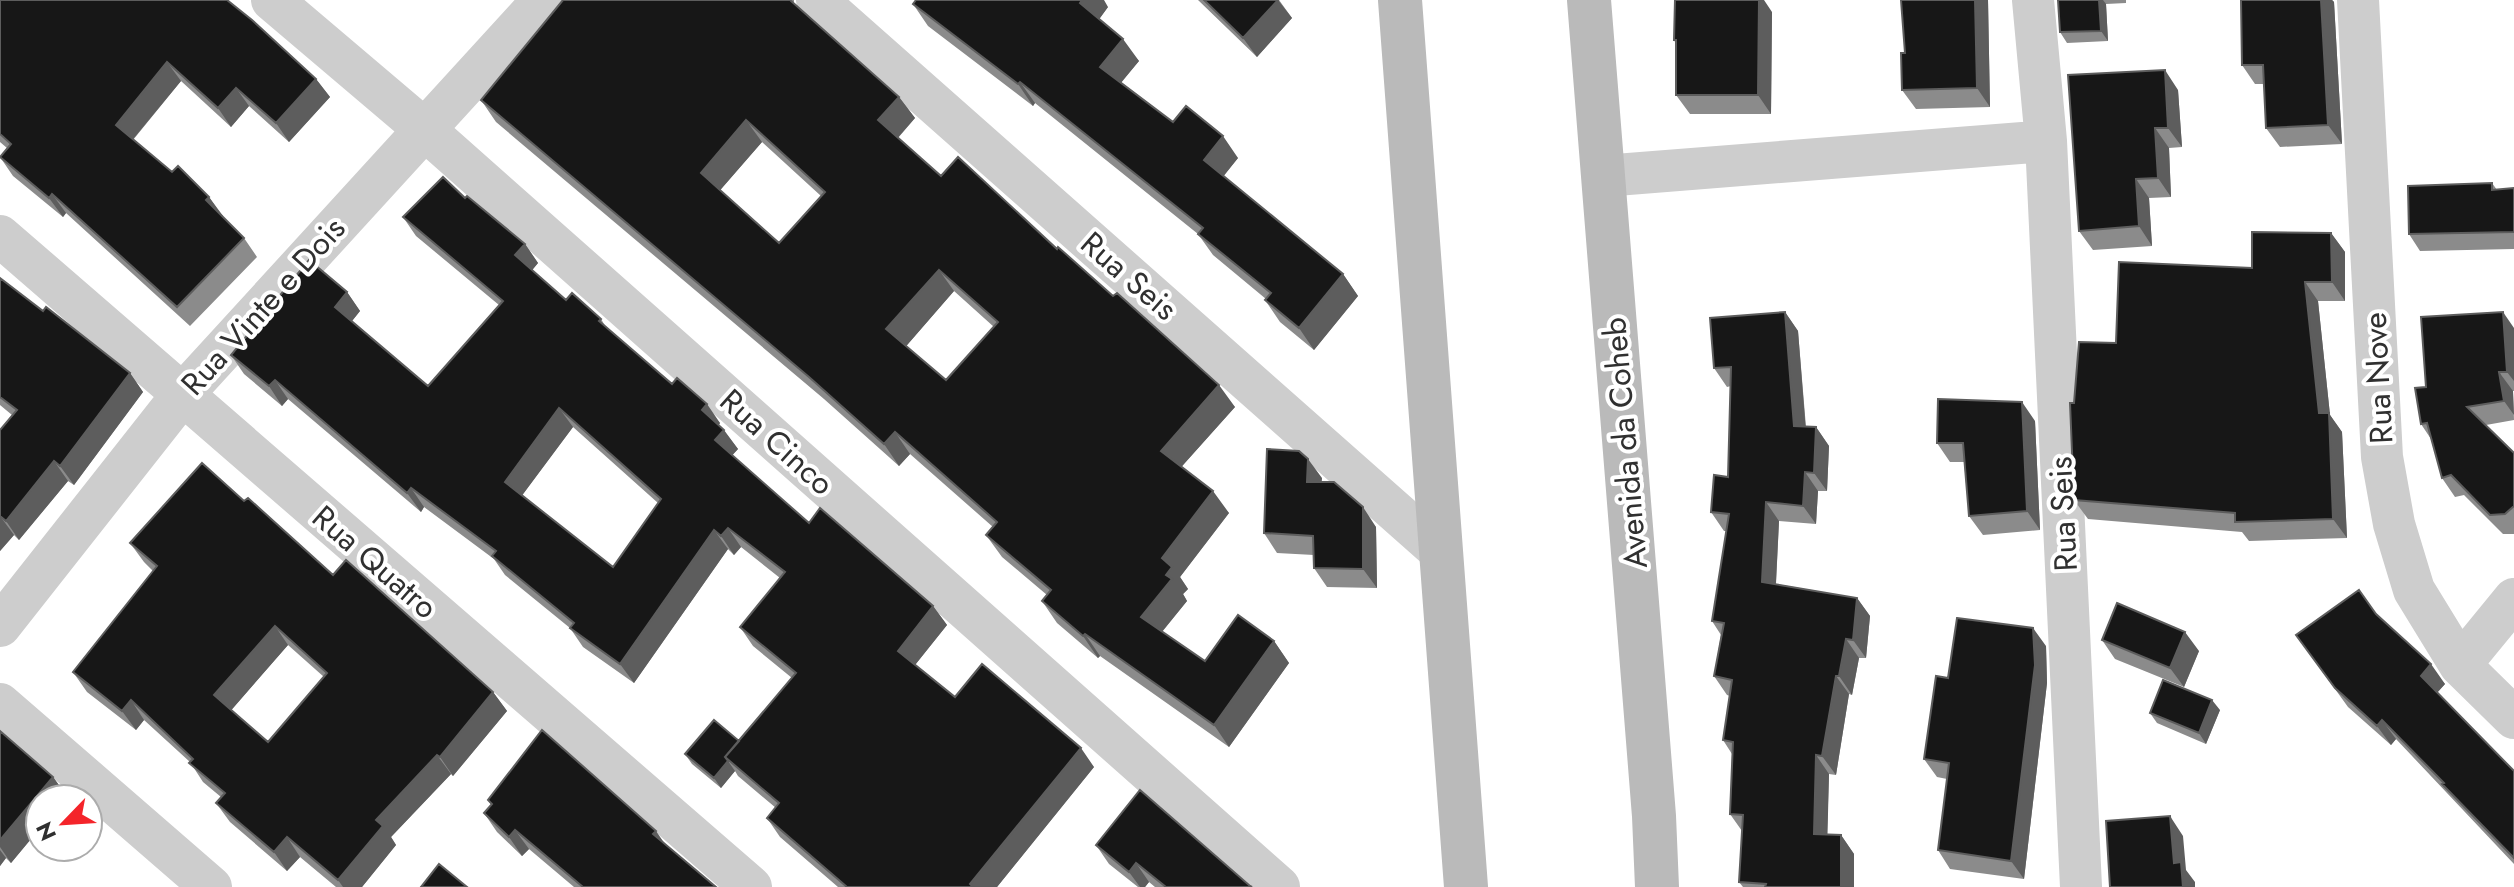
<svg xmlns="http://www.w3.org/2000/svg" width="2514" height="887" font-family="Jost,sans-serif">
<rect width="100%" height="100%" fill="#fff"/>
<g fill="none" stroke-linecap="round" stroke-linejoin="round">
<path stroke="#cdcdcd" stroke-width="42" d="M 272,0 L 424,129 L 1279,887
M 817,0 L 1441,552
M 2033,0 L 2046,141 L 2081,887
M 2358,0 L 2382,457 L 2394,524 L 2414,590 L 2460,665 L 2514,718
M 1603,176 L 2046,141
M 0,236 L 751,887
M 0,626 L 182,395 L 543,0
M 2460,665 L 2514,599
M 0,704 L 211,887"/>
<path stroke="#bababa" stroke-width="44" d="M 1400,0 L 1466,887
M 1589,0 L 1654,816 L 1657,887"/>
</g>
<path fill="#8b8b8b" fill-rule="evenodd" d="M 0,0 L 316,79 L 330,97 L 289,142 L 249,106 L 231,127 L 181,81 L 133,140 L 172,172 L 209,197 L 222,216 L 244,238 L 257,257 L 190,326 L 66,213 L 63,217 L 13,176 L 0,157 L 7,148 L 0,142 Z
M 563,0 L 794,0 L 794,3 L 899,97 L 915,118 L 898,138 L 941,176 L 1057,249 L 1235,407 L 1181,467 L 1229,513 L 1180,577 L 1188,589 L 1183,594 L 1187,601 L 1162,632 L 1205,661 L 1274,641 L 1289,663 L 1229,747 L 1100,656 L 1098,658 L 1057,623 L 1042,601 L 1047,595 L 1002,557 L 986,535 L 993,527 L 910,454 L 899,466 L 824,399 L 496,122 L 481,100 ZM 762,142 L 821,196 L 779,243 L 720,190 ZM 954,291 L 994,327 L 946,380 L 906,346 Z
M 1198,0 L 1279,0 L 1292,18 L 1257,57 Z
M 1901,0 L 1988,0 L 1990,107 L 1916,109 L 1902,90 L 1905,53 Z
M 2058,0 L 2126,0 L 2126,3 L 2106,4 L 2108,41 L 2067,43 L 2060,32 Z
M 2241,0 L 2332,0 L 2334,2 L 2342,144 L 2280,147 L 2266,128 L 2264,84 L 2255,84 L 2242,65 Z
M 913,4 L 1108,7 L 1099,19 L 1139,61 L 1121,82 L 1173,122 L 1238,158 L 1223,176 L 1343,274 L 1358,296 L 1314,350 L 1280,322 L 1265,300 L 1266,299 L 1213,255 L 1198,234 L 1035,103 L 1033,106 L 928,26 Z
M 1772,12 L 1771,114 L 1690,114 L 1676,95 L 1676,44 L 1674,40 Z
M 2178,90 L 2182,147 L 2169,148 L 2171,197 L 2149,198 L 2152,246 L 2093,250 L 2079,231 Z
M 2492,183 L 2497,190 L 2514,188 L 2514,249 L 2420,251 L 2409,234 Z
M 465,198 L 525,244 L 538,263 L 532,270 L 566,300 L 601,319 L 607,329 L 720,423 L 719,425 L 738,449 L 732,455 L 809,523 L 933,606 L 947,625 L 915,665 L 955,697 L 1094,767 L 997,887 L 838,887 L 780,837 L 767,818 L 776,808 L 738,776 L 735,771 L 721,788 L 692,764 L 685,754 L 739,741 L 792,678 L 753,646 L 740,627 L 780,578 L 741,547 L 734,555 L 728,549 L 634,683 L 583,647 L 570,628 L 505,575 L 494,559 L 424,507 L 421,512 L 288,399 L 282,406 L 244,374 L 231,355 L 347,292 L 360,311 L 352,321 L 428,386 L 499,305 L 416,236 L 403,217 ZM 573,427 L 658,503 L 613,567 L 522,495 Z
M 2331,233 L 2345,252 L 2345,301 L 2318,301 L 2330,415 L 2342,432 L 2347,538 L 2249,541 L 2242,532 L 2088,519 L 2074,500 L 2074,403 L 2116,343 L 2252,268 Z
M 0,278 L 43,311 L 130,373 L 143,392 L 74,485 L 68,481 L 19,540 L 14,535 L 0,551 L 0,430 L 12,415 L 0,405 Z
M 1785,312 L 1798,331 L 1806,427 L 1816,427 L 1829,446 L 1827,491 L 1818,491 L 1816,524 L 1779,521 L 1776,584 L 1857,598 L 1870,616 L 1866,658 L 1859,658 L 1852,695 L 1849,694 L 1836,775 L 1829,774 L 1827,835 L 1841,835 L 1854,854 L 1854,887 L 1743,887 L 1739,882 L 1742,831 L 1730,814 L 1732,754 L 1723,740 L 1730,696 L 1727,695 L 1714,676 L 1721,635 L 1712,621 L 1726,531 L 1724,531 L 1711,512 L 1728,477 L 1731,386 L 1727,387 L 1714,368 Z
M 2514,328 L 2514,391 L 2513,391 L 2514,420 L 2486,425 L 2514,453 L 2514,534 L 2503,534 L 2464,495 L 2455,497 L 2442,478 L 2431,439 L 2421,424 Z
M 2035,421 L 2040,530 L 1983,535 L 1969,516 L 1964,462 L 1950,462 L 1937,443 Z
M 1322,478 L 1321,482 L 1376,527 L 1377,588 L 1327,587 L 1314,568 L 1314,555 L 1277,553 L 1264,533 Z
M 244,501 L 333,575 L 493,692 L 507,711 L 453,776 L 451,774 L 391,837 L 396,845 L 362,887 L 336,887 L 300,857 L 287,871 L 230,822 L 216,803 L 221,797 L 203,782 L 190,762 L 144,720 L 136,730 L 87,692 L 73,672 L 153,571 L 144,562 L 130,543 ZM 288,645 L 324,677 L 268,742 L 231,710 Z
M 2376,614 L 2445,684 L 2437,693 L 2514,771 L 2514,864 L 2396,739 L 2391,745 L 2348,707 L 2296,635 Z
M 2102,640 L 2199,651 L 2184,687 L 2115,659 Z
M 2046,646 L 2047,683 L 2024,879 L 1950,869 L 1938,850 L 1947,779 L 1937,777 L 1924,759 L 1948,678 Z
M 2220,710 L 2206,744 L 2157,723 L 2150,713 Z
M 0,731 L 53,777 L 67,796 L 11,863 L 6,858 L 0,866 Z
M 488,800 L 665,844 L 716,887 L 574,887 L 529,849 L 522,856 L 497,832 L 484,813 L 491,805 Z
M 1096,845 L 1250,886 L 1252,887 L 1155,887 L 1149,882 L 1145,887 L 1138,887 L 1109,864 Z"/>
<path fill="#5d5d5d" d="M 1082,0 L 1104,0 L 1108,7 L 1095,25 L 1080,3 Z
M 1278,0 L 1292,18 L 1257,57 L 1243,38 Z
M 1759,0 L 1764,0 L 1772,12 L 1771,114 L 1758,95 Z
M 1975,0 L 1988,0 L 1990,107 L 1977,88 Z
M 2099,0 L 2103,0 L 2106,4 L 2108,41 L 2101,31 Z
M 2321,0 L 2332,0 L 2334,2 L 2342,144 L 2328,125 Z
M 1123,39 L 1139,61 L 1116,89 L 1100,67 Z
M 167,62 L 181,81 L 129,144 L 116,125 Z
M 2165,70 L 2178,90 L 2182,147 L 2168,128 Z
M 316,79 L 330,97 L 289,142 L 276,123 Z
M 1020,82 L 1035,103 L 1033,106 L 1018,84 Z
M 236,88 L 249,106 L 231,127 L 218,108 Z
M 899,97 L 915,118 L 894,142 L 878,120 Z
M 746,120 L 762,142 L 716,195 L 701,173 Z
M 2155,128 L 2169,148 L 2171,197 L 2158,178 Z
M 1223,136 L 1238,158 L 1219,182 L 1204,160 Z
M 2136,179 L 2149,198 L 2152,246 L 2139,226 Z
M 52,194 L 66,213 L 63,217 L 49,198 Z
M 209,197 L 223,216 L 220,219 L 206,200 Z
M 2331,233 L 2345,252 L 2345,301 L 2332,282 Z
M 525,244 L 538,263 L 529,274 L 515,255 Z
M 939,270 L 954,291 L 902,351 L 886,329 Z
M 1343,274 L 1358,296 L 1314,350 L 1299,328 Z
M 2305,282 L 2318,301 L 2330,415 L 2342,432 L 2347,538 L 2333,519 L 2319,413 Z
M 347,292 L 360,311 L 348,326 L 335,307 Z
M 1785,312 L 1798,331 L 1807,445 L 1794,426 Z
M 2503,312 L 2514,328 L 2514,381 L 2507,372 Z
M 2499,372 L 2513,391 L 2514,415 L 2504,401 Z
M 130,373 L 143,392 L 74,485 L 60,466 Z
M 275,380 L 288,399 L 282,406 L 269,386 Z
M 1219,385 L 1235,407 L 1176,473 L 1161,451 Z
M 2022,402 L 2035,421 L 2040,530 L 2027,511 Z
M 707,404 L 720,423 L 715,429 L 702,410 Z
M 559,408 L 573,427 L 518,501 L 505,482 Z
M 1816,427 L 1829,446 L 1827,491 L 1814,473 Z
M 724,430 L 738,449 L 729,459 L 715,440 Z
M 895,432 L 910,454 L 899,466 L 884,444 Z
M 1308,459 L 1322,478 L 1320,501 L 1307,482 Z
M 54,461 L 68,481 L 19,540 L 6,521 Z
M 1805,472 L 1818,491 L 1816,524 L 1803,506 Z
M 411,488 L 424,507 L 421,512 L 407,493 Z
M 1213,491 L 1229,513 L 1180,577 L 1188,589 L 1183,594 L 1187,601 L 1156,639 L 1141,617 L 1166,575 L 1162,558 Z
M 1766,502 L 1779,521 L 1775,601 L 1762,582 Z
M 1363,507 L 1376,527 L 1377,588 L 1363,569 Z
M 0,516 L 14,535 L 0,551 Z
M 728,528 L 741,547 L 734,555 L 721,536 Z
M 714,530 L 728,549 L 634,683 L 620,664 Z
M 1857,598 L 1870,616 L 1866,658 L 1853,640 Z
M 933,606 L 947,625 L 911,670 L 898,651 Z
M 275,626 L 288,645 L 228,714 L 214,695 Z
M 2033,628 L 2046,646 L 2047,683 L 2024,879 L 2011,861 Z
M 2185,632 L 2199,651 L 2184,687 L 2170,668 Z
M 1085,634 L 1100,656 L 1098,658 L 1083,636 Z
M 1846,639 L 1859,658 L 1852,695 L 1839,676 Z
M 1274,641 L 1289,663 L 1229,747 L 1214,725 Z
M 2431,664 L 2445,684 L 2434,696 L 2421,676 Z
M 1836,676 L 1849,694 L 1836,775 L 1822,756 Z
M 493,692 L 507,711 L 453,776 L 440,757 Z
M 131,700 L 144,720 L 136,730 L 122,711 Z
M 2212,700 L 2220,710 L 2206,744 L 2199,733 Z
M 2382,720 L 2396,739 L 2391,745 L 2377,726 Z
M 1081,748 L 1094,767 L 997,887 L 972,887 L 970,884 Z
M 437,755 L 451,774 L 391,837 L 396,845 L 362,887 L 343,887 L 338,880 L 376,820 Z
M 1816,755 L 1829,774 L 1827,853 L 1814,834 Z
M 728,761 L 735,771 L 721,788 L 714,778 Z
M 53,777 L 67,796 L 64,799 L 40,799 L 40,828 L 11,863 L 0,847 L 0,840 Z
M 2170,816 L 2183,836 L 2186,870 L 2195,882 L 2195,887 L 2183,887 L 2174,863 Z
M 515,830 L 529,849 L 522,856 L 509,837 Z
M 656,831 L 669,850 L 653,834 Z
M 1841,835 L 1854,854 L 1854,887 L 1841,887 Z
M 287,837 L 300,857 L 287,871 L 274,852 Z
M 0,850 L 6,858 L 0,866 Z
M 1136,863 L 1149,882 L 1145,887 L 1140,887 L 1129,872 Z"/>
<path fill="#171717" stroke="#5d5d5d" stroke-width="2" fill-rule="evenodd" d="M 0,0 L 227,0 L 252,20 L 316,79 L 276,123 L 236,88 L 218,108 L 167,62 L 116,125 L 172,172 L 178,166 L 209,197 L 206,200 L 244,238 L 177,307 L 52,194 L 49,198 L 0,157 L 11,144 L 0,134 Z
M 563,0 L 790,0 L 899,97 L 878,120 L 941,176 L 958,157 L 1057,249 L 1058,247 L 1113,296 L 1117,293 L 1219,385 L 1161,451 L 1213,491 L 1162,558 L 1172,567 L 1166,575 L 1172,579 L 1141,617 L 1205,661 L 1238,615 L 1274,641 L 1214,725 L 1085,634 L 1083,636 L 1042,601 L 1051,590 L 986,535 L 997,522 L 895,432 L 884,444 L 809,377 L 481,100 ZM 746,120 L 825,192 L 779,243 L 701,173 ZM 939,270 L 998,322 L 946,380 L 886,329 Z
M 916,0 L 1082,0 L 1080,3 L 1123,39 L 1100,67 L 1173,122 L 1186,106 L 1223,136 L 1204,160 L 1343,274 L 1299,328 L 1265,300 L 1271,293 L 1198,234 L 1203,228 L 1020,82 L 1018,84 L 913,4 Z
M 1204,0 L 1278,0 L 1243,38 Z
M 1675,0 L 1759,0 L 1758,95 L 1676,95 L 1676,40 L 1674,40 Z
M 1901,0 L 1975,0 L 1977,88 L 1902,90 L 1901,53 L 1905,53 Z
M 2058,0 L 2099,0 L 2101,31 L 2060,32 Z
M 2241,0 L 2321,0 L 2328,125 L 2266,128 L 2263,65 L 2242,65 Z
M 2165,70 L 2168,128 L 2155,128 L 2158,178 L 2136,179 L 2139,226 L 2079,231 L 2068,75 Z
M 443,177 L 465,198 L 467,196 L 525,244 L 515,255 L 566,300 L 572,293 L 601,319 L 599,321 L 672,384 L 677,378 L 707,404 L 702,410 L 724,430 L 715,440 L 809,523 L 820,508 L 933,606 L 898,651 L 955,697 L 982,664 L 1081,748 L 970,884 L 973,887 L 847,887 L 767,818 L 779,803 L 725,757 L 796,673 L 740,627 L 785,572 L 728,528 L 721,536 L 714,530 L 620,664 L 570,628 L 574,623 L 492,556 L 496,551 L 411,488 L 407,493 L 275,380 L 269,386 L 231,355 L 309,260 L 347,292 L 335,307 L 428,386 L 503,301 L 403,217 ZM 559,408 L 661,499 L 613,567 L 505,482 Z
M 2492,183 L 2492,190 L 2514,188 L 2514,232 L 2409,234 L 2408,186 Z
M 2252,232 L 2331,233 L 2332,282 L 2305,282 L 2319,413 L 2329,413 L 2333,519 L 2235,522 L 2235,513 L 2074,500 L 2070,403 L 2074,403 L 2079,342 L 2116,343 L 2119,262 L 2252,268 Z
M 0,278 L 43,311 L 46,307 L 130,373 L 60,466 L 54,461 L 6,521 L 0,516 L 0,430 L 17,410 L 0,397 Z
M 1785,312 L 1794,426 L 1816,427 L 1814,473 L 1805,472 L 1803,506 L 1766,502 L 1762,582 L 1857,598 L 1853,640 L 1846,639 L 1839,676 L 1836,676 L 1822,756 L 1816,755 L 1814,834 L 1841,835 L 1841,887 L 1765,887 L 1766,884 L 1739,882 L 1743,815 L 1730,814 L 1733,742 L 1723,740 L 1732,680 L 1714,676 L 1724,623 L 1712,621 L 1729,514 L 1711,512 L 1714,475 L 1728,477 L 1731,367 L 1714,368 L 1710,318 Z
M 2503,312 L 2507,372 L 2499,372 L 2504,401 L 2467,407 L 2514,453 L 2514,506 L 2505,514 L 2490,515 L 2451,475 L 2442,478 L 2427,423 L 2421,424 L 2415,388 L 2426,387 L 2421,317 Z
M 1938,399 L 2022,402 L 2027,511 L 1969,516 L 1963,443 L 1937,443 Z
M 1267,449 L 1299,451 L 1308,459 L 1307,482 L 1334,482 L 1363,507 L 1363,569 L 1314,568 L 1313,536 L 1264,533 Z
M 202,463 L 244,501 L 248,498 L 333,575 L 346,560 L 493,692 L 440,757 L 437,755 L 376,820 L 383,826 L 338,880 L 287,837 L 274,852 L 216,803 L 225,793 L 189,763 L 193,759 L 131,700 L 122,711 L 73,672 L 157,566 L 130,543 ZM 275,626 L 327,673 L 268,742 L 214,695 Z
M 2359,590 L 2376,614 L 2431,664 L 2421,676 L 2514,771 L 2514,858 L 2442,784 L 2444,783 L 2382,720 L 2377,726 L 2335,688 L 2296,635 Z
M 2117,603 L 2185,632 L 2170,668 L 2102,640 Z
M 1957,618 L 2033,628 L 2035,665 L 2011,861 L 1938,850 L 1949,763 L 1924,759 L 1936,676 L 1948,678 Z
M 2163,680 L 2212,700 L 2199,733 L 2150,713 Z
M 714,720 L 739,741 L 725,757 L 728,761 L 714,778 L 685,754 Z
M 542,730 L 656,831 L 653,834 L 716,887 L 583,887 L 515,830 L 509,837 L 484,813 L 492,804 L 488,800 Z
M 0,731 L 53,777 L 0,840 Z
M 1140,790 L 1250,886 L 1252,887 L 1166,887 L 1136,863 L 1129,872 L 1096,845 Z
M 2170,816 L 2174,863 L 2181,862 L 2183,887 L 2110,887 L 2106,821 Z
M 439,864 L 467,887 L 421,887 Z"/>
<g text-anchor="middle" stroke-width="8" stroke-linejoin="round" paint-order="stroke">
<g font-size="32" fill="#303030" stroke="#fff">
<text transform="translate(1129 276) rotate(41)" y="11">Rua Seis</text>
<text transform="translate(263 306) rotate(-48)" y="11">Rua Vinte e Dois</text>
<text transform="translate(2378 378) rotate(-93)" y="11">Rua Nove</text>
<text transform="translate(777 442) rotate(42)" y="11">Rua Cinco</text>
<text transform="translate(1625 443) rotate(-95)" y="11">Avenida da Coheb</text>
<text transform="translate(2063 514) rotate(-93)" y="11">Rua Seis</text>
<text transform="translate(375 562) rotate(41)" y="11">Rua Quatro</text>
</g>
</g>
<g transform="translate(64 823) rotate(245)"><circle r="38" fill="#ffffff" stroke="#acacac" stroke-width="2"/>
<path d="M0-6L14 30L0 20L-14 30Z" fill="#f4242a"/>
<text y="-12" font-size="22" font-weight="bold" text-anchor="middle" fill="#303030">N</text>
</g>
</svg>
